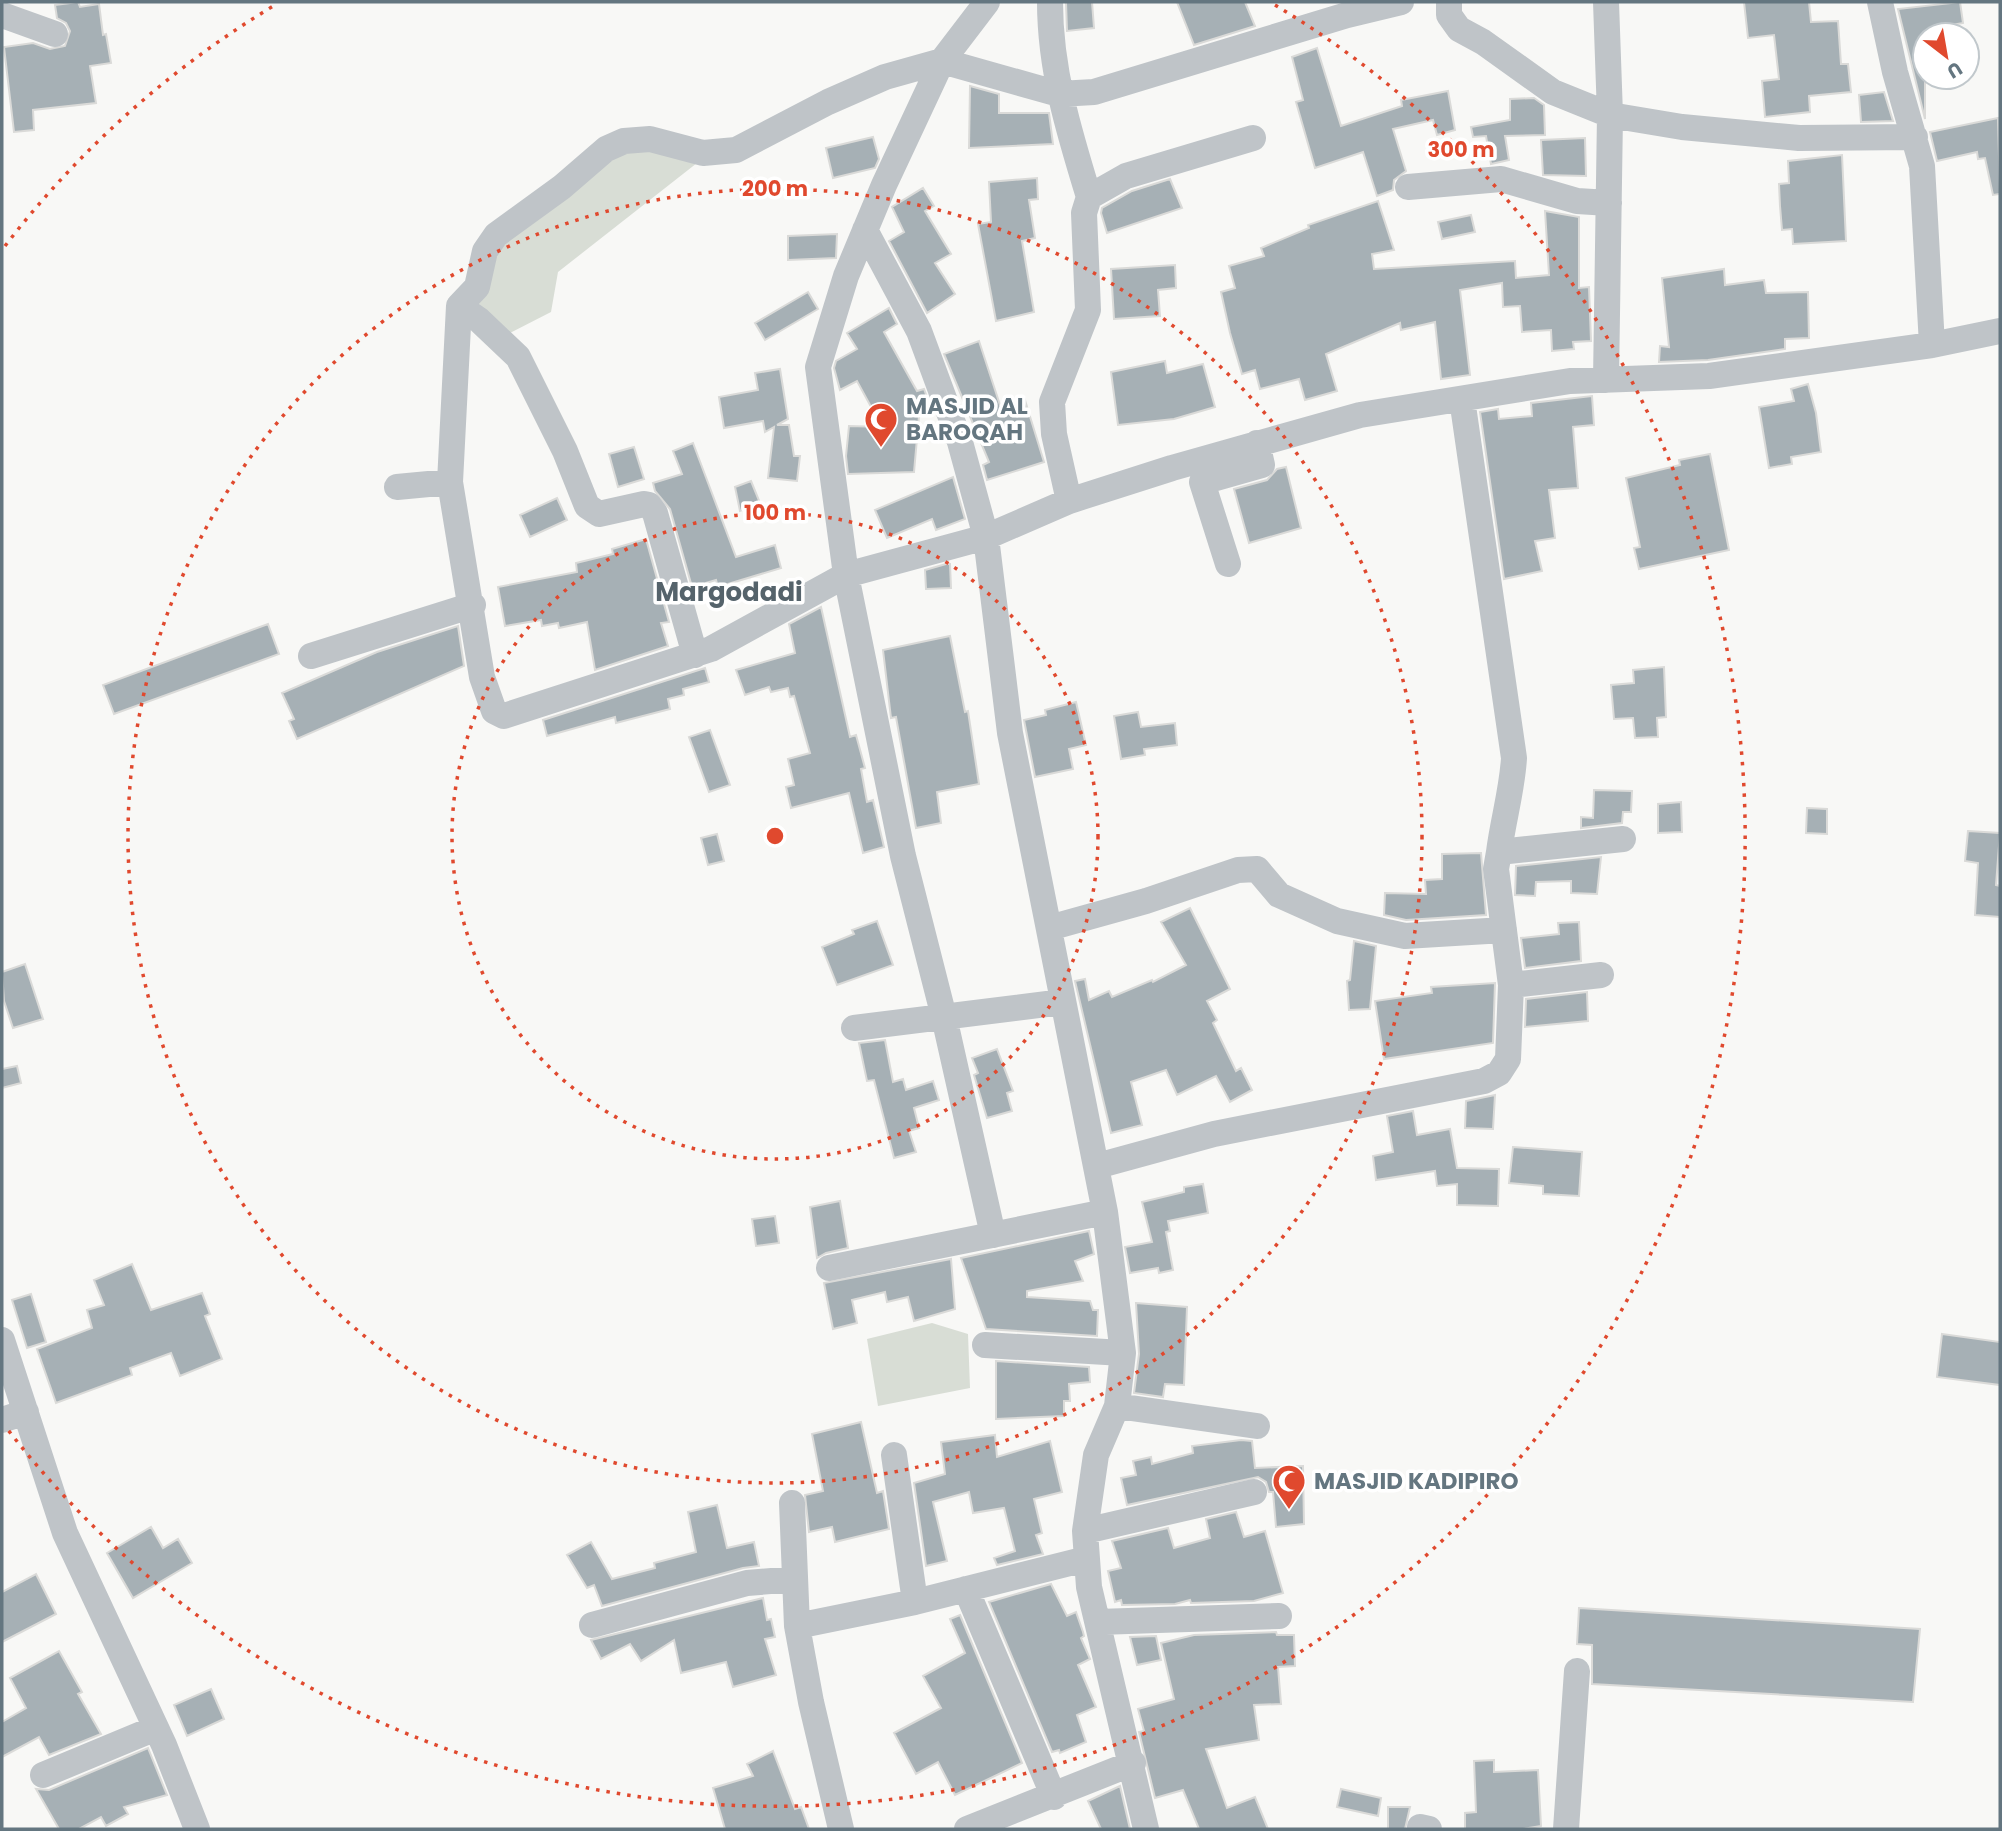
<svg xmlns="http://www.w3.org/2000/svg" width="2002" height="1831" font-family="Poppins,sans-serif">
<rect width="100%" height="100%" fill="#f8f8f6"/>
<path fill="#d8ddd5" d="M 660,150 L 697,163 L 558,272 L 551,312 L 504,336 L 478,303 L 497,248 L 595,169 L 627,151 Z
M 932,1323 L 968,1334 L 970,1388 L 878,1406 L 867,1339 Z"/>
<path fill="#a6b0b5" stroke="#dadad8" stroke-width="2" d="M 78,2 L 80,7 L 99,4 L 103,35 L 106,34 L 111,63 L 90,66 L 96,103 L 33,110 L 34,130 L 14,132 L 4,47 L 33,43 L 50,49 L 65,46 L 70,31 L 66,23 L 57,18 L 55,5 Z
M 1066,2 L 1092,2 L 1094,28 L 1067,31 Z
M 1177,2 L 1245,2 L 1255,26 L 1194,45 Z
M 1744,2 L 1809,2 L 1811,22 L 1838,21 L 1841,64 L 1848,64 L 1851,92 L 1809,96 L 1810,112 L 1765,117 L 1762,81 L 1779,79 L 1774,35 L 1748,38 Z
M 1960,2 L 1963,23 L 1946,26 L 1948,35 L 1925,35 L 1925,119 L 1898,9 Z
M 1317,48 L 1341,126 L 1402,106 L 1401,100 L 1448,91 L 1455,130 L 1437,135 L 1433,120 L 1393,129 L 1406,171 L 1394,180 L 1393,190 L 1377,196 L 1363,152 L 1315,168 L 1296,102 L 1303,100 L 1292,57 Z
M 970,86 L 999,94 L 999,113 L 1049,113 L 1053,144 L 969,148 Z
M 1884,92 L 1893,121 L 1861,122 L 1859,95 Z
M 1534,98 L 1544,105 L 1545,135 L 1505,136 L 1509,160 L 1491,164 L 1486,136 L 1473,137 L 1471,127 L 1510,120 L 1510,99 Z
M 1998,118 L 2000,194 L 1993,195 L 1985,158 L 1978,159 L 1977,152 L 1937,161 L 1930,132 Z
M 873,137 L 879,159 L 875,168 L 833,178 L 826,148 Z
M 1585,138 L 1586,176 L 1543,175 L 1541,140 Z
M 1842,155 L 1846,241 L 1793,244 L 1792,229 L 1782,230 L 1780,206 L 1779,184 L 1789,183 L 1788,161 Z
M 1037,178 L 1038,199 L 1029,200 L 1035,238 L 1022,241 L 1034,312 L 996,321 L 978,224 L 991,222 L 989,182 Z
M 1170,179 L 1182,208 L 1107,233 L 1101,213 L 1102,208 L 1132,191 Z
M 923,188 L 934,206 L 925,211 L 951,254 L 935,263 L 955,294 L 927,313 L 889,241 L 904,232 L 892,207 Z
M 1378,201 L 1394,250 L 1372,254 L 1374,269 L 1515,261 L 1516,278 L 1549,275 L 1545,211 L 1579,217 L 1579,288 L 1589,287 L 1591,341 L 1573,342 L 1574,349 L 1552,351 L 1551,330 L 1522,332 L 1520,306 L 1503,307 L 1502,283 L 1460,290 L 1470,375 L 1441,379 L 1435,322 L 1401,330 L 1400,323 L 1326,354 L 1337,391 L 1305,400 L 1299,379 L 1260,389 L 1255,370 L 1242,374 L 1230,333 L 1221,292 L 1235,288 L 1229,266 L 1264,256 L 1261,248 L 1309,228 L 1308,225 Z
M 1471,215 L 1475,232 L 1442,239 L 1438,222 Z
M 837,234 L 836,258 L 788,260 L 788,236 Z
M 1175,265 L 1176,288 L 1158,290 L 1160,316 L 1114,319 L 1111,269 Z
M 1724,269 L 1725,285 L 1764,280 L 1766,293 L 1808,292 L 1809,338 L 1785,339 L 1785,349 L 1708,360 L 1659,362 L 1660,346 L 1669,347 L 1662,278 Z
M 808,292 L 818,309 L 765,340 L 755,323 Z
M 889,308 L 897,324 L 884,332 L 917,391 L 924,389 L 932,411 L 919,416 L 914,472 L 848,474 L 846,456 L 849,426 L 882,427 L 857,381 L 840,390 L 834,368 L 836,361 L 857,349 L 847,333 Z
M 979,341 L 1000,405 L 1024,397 L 1044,462 L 987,480 L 983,465 L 989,462 L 944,354 Z
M 1165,361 L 1167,373 L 1203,364 L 1215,407 L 1174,419 L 1118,425 L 1111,372 Z
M 780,369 L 788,419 L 777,425 L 789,425 L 794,456 L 800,456 L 797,481 L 768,478 L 774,427 L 765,432 L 763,421 L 724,428 L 719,397 L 758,390 L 755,373 Z
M 1808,384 L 1816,413 L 1821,452 L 1791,457 L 1792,464 L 1769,468 L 1759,407 L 1794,401 L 1791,389 Z
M 1592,396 L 1594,425 L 1573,427 L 1578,488 L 1549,490 L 1555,538 L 1535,541 L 1542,571 L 1504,579 L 1480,412 L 1498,409 L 1499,419 L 1532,416 L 1531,403 Z
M 693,443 L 736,557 L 775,545 L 781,568 L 718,587 L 716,580 L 692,587 L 670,509 L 655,491 L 653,483 L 682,474 L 673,451 Z
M 634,447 L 644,479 L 618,487 L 609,454 Z
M 1710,454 L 1729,550 L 1639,569 L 1634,548 L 1640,547 L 1626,478 L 1680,465 L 1679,460 Z
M 1286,467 L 1301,528 L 1249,543 L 1234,489 L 1267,480 L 1277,469 Z
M 953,477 L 965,519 L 936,530 L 932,519 L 887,538 L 875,510 Z
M 751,481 L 760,503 L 740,511 L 735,487 Z
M 557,498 L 567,520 L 530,537 L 520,515 Z
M 646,539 L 669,622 L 661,623 L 668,646 L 595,670 L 587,622 L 559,628 L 558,623 L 542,626 L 541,620 L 505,626 L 498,587 L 577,572 L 576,563 L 613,554 L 612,549 Z
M 946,564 L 950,564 L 951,588 L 926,589 L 925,570 Z
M 821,607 L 850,737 L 856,735 L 865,768 L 861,769 L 867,802 L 873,800 L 884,847 L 863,853 L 849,793 L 791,808 L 786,787 L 794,785 L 788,759 L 810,753 L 794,696 L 790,697 L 788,688 L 771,692 L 769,687 L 745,695 L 736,670 L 795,653 L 789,624 Z
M 268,624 L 279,654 L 114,714 L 103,685 Z
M 458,626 L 464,666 L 297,739 L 289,721 L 294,719 L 282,693 L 377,652 Z
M 950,636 L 965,712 L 968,711 L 979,784 L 937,792 L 941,823 L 916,828 L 896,717 L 891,718 L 883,650 Z
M 1664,667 L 1666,717 L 1657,718 L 1658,737 L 1635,738 L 1633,718 L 1614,719 L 1611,685 L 1634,683 L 1633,670 Z
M 705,668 L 709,682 L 683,689 L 684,695 L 668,699 L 670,709 L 616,723 L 615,717 L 547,736 L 543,720 Z
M 1076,702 L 1086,745 L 1069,749 L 1073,769 L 1035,777 L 1024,720 L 1046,715 L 1045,710 Z
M 1138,712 L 1141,727 L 1175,723 L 1177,745 L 1144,749 L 1145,755 L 1121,759 L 1114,716 Z
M 710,730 L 730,785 L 709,792 L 689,737 Z
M 1594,790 L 1632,791 L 1631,812 L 1623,812 L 1622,823 L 1581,828 L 1581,817 L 1593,818 Z
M 1681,802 L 1682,832 L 1658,833 L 1658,804 Z
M 1807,808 L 1827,809 L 1827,834 L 1806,833 Z
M 1968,831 L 2000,833 L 1996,885 L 2000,886 L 2000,917 L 1975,915 L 1978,863 L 1965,861 Z
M 717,834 L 724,861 L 708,865 L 701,838 Z
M 1481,853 L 1486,915 L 1406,920 L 1384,915 L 1385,893 L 1426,894 L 1425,880 L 1442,879 L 1442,854 Z
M 1601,857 L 1597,894 L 1571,893 L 1571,881 L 1536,882 L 1535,896 L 1515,895 L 1516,866 Z
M 1190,908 L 1230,989 L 1207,1001 L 1217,1020 L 1213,1023 L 1236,1071 L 1241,1068 L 1252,1090 L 1230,1102 L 1216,1076 L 1177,1095 L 1166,1070 L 1131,1082 L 1142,1125 L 1111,1133 L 1075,981 L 1085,979 L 1089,1000 L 1109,991 L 1112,997 L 1152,980 L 1153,982 L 1186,965 L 1161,922 Z
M 877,921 L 893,965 L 837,985 L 822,947 L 854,934 L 852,930 Z
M 1579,922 L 1581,961 L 1525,968 L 1521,938 L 1559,934 L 1558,923 Z
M 1354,941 L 1376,946 L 1370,1009 L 1349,1010 L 1347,981 L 1350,980 Z
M 25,964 L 43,1019 L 13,1028 L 4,1001 L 2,972 Z
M 1495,983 L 1493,1043 L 1384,1059 L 1375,1001 L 1432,993 L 1431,987 Z
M 1587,992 L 1588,1021 L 1525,1027 L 1526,999 Z
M 885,1040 L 893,1082 L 903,1079 L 906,1090 L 933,1081 L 939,1100 L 914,1108 L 919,1128 L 909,1131 L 916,1152 L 894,1158 L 874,1080 L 867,1081 L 859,1043 Z
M 997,1049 L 1013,1091 L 1007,1093 L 1012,1111 L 987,1118 L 974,1075 L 978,1073 L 972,1058 Z
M 17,1066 L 21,1083 L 2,1088 L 2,1069 Z
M 1495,1095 L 1493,1129 L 1465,1128 L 1466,1101 Z
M 1413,1111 L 1417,1135 L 1450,1129 L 1457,1168 L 1499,1169 L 1498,1206 L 1457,1205 L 1457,1184 L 1437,1186 L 1435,1171 L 1376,1180 L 1373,1156 L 1393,1152 L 1387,1116 Z
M 1513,1147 L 1582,1152 L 1579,1196 L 1543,1194 L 1543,1186 L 1509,1183 Z
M 1203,1184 L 1208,1213 L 1168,1221 L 1170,1231 L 1166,1232 L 1173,1270 L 1159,1273 L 1158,1268 L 1130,1273 L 1125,1247 L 1152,1242 L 1142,1202 L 1184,1192 L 1184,1187 Z
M 840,1201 L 848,1248 L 826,1253 L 817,1258 L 810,1207 Z
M 775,1216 L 779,1243 L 756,1246 L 752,1219 Z
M 1089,1231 L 1094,1254 L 1075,1261 L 1083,1281 L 1027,1291 L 1027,1297 L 1090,1301 L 1093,1310 L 1098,1310 L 1097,1336 L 986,1329 L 961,1258 Z
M 951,1259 L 955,1309 L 914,1321 L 908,1297 L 887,1302 L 885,1292 L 852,1300 L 857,1323 L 833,1329 L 824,1283 Z
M 132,1264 L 151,1310 L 202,1293 L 210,1314 L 205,1316 L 222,1359 L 180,1376 L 171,1353 L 130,1368 L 132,1375 L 56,1403 L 37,1349 L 92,1328 L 87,1310 L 104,1305 L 94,1280 Z
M 31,1294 L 46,1342 L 27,1348 L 12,1300 Z
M 1136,1303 L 1187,1307 L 1184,1385 L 1165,1384 L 1163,1397 L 1134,1393 L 1139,1354 Z
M 1942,1334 L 2000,1342 L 2000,1385 L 1937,1377 Z
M 996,1361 L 1089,1367 L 1090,1382 L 1069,1384 L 1070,1401 L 1064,1401 L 1064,1416 L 996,1419 Z
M 861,1422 L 877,1493 L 883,1491 L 889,1529 L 835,1542 L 832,1527 L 809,1532 L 805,1495 L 823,1491 L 812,1434 Z
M 995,1435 L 997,1457 L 1050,1441 L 1062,1492 L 1034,1499 L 1042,1533 L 1036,1535 L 1043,1554 L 997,1565 L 994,1558 L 1015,1551 L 1004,1508 L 973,1513 L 969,1492 L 933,1502 L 947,1561 L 926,1566 L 914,1483 L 945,1474 L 941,1442 Z
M 1241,1440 L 1252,1441 L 1255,1468 L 1303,1466 L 1304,1524 L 1276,1527 L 1273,1492 L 1269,1492 L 1266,1482 L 1258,1477 L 1127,1505 L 1121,1478 L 1136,1475 L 1133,1461 L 1151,1457 L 1152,1464 L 1193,1453 L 1192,1446 Z
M 717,1505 L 727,1548 L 754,1542 L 759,1566 L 743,1568 L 602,1606 L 594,1585 L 587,1588 L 567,1555 L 591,1542 L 612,1579 L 655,1568 L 654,1563 L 696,1552 L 688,1512 Z
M 1236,1512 L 1244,1537 L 1265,1531 L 1283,1593 L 1254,1601 L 1191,1603 L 1190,1600 L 1175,1604 L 1122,1605 L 1121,1600 L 1115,1602 L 1108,1571 L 1121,1568 L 1112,1541 L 1168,1528 L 1174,1548 L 1210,1538 L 1206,1519 Z
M 151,1527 L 163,1548 L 178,1539 L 192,1563 L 133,1598 L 107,1553 Z
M 36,1574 L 56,1614 L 2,1642 L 2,1592 Z
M 1051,1584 L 1067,1616 L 1076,1612 L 1083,1632 L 1084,1636 L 1081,1638 L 1090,1659 L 1078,1665 L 1096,1707 L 1077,1715 L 1086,1742 L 1060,1753 L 1059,1750 L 1052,1752 L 989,1602 Z
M 763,1598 L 767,1620 L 771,1619 L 775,1637 L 765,1639 L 776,1675 L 733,1687 L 726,1662 L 681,1673 L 674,1640 L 641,1661 L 630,1644 L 601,1659 L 591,1640 Z
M 1579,1608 L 1920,1629 L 1913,1702 L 1592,1684 L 1592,1645 L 1577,1644 Z
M 960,1615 L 1022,1763 L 955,1795 L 938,1762 L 916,1774 L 894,1733 L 941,1708 L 923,1676 L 965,1653 L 950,1619 Z
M 1276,1632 L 1277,1635 L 1294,1635 L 1295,1666 L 1278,1667 L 1281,1704 L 1254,1705 L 1259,1740 L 1206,1749 L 1227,1808 L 1255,1797 L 1268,1829 L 1199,1829 L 1183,1790 L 1155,1798 L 1139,1732 L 1144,1731 L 1138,1709 L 1174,1699 L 1161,1643 L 1194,1635 Z
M 1156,1636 L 1161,1660 L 1137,1665 L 1130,1637 Z
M 59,1651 L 82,1692 L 78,1694 L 101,1734 L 49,1755 L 39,1737 L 2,1757 L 2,1722 L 26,1708 L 10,1678 Z
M 211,1689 L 224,1719 L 187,1736 L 174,1705 Z
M 148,1748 L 167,1795 L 124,1807 L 128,1814 L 106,1826 L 101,1817 L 79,1829 L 59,1829 L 36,1789 L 49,1790 Z
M 773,1751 L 795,1809 L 801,1807 L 809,1829 L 725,1829 L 713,1788 L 753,1776 L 747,1764 Z
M 1494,1760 L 1494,1772 L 1538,1770 L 1541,1826 L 1523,1829 L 1465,1829 L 1465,1813 L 1476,1812 L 1474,1761 Z
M 1120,1786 L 1130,1829 L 1101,1829 L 1088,1801 Z
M 1341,1789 L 1381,1798 L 1378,1816 L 1337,1807 Z
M 1388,1807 L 1410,1807 L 1405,1829 L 1388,1829 Z"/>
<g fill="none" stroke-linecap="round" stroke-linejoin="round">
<path stroke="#bfc4c8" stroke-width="26" d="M 987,2 L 942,61 L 884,185 L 846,276 L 818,367 L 846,575 L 903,856 L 944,1017 L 993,1235
M 1050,2 C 1050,70 1069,132 1089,197
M 1449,2 L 1449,15 L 1459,29 L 1483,42 L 1553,92 L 1610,115 L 1682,127 L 1799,138 L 1915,137
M 1880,2 L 1895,72 L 1922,166 L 1932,345
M 2,15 L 55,34
M 1408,187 L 1501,179 L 1577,201 L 1609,203
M 865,230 L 919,331 L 960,442 L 986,537 L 1010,733 L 1105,1212 L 1123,1353 L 1117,1406 L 1096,1455 L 1085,1531 L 1089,1587 L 1146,1829
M 459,306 L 479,320 L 518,357 L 565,451 L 587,506 L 599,514 L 644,504 L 649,505 L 655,513 L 695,655
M 1606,380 L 1610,115 L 1606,2
M 1462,399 L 1514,758 C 1512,791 1503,820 1499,852
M 450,482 L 459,306 L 477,287 L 485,251 L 496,235 L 562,187 L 606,149 L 624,141 L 650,139 L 703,153 L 736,150 L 828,102 L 885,77 L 942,61 L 1059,94 L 1094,92 L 1347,15 L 1401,2
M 397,487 L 450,482 L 482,677 L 494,711 L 504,716 L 711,649 L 846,575 L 986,537 L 1069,501 L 1172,468 L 1360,415 L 1570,381 L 1709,376 L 1932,345 L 2000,331
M 1069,501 L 1054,434 L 1052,402 L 1088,310 L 1084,213 L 1089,197 L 1126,176 L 1253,138
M 1228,564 L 1202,482 L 1262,465 L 1257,443
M 311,656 L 473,605
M 1049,928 L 1146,901 L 1238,870 L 1257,869 L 1279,895 L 1337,921 L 1405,936 L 1504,930
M 1511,985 L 1601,975
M 854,1028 L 1063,1002
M 1097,1166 L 1214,1134 L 1484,1081 L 1499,1073 L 1508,1059 L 1511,985 L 1496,869 L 1499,852 L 1623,839
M 829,1268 L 1105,1212
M 2,1340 L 65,1533 L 164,1745 L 197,1829
M 985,1345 L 1123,1353
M 1117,1406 L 1257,1426
M 2,1420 L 26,1412
M 894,1455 L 915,1602
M 792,1503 L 797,1626
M 1085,1531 L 1254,1492
M 966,1589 L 1054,1797
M 1098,1622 L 1279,1616
M 592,1625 L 747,1583 L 795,1579
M 43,1775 L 156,1728
M 1420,1827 L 1429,1829
M 841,1829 L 811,1702 L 797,1626 L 915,1602 L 1086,1559
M 967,1829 L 1133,1763
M 1566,1829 L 1577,1671"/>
</g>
<g fill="none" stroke="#e0492e" stroke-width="3.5" stroke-dasharray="3.5 7">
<circle cx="775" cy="836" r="323"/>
<circle cx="775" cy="836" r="647"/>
<path d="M5 246A970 970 0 0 1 275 5M1275 5A970 970 0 1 1 5 1426"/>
</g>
<defs>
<symbol id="mosque-pin" viewBox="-11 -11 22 30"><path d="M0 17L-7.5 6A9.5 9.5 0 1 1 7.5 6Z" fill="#e0492e" stroke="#fff"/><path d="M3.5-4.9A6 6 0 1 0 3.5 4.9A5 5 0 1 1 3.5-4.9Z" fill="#fff"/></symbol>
</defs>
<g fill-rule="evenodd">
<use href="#mosque-pin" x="862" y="400" width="38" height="52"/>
<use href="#mosque-pin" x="1270" y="1462" width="38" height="52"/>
</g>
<g text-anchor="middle" stroke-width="7" stroke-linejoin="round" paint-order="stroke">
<g font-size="23" font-weight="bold" fill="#647680" stroke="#fff" text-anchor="start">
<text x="906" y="414">MASJID AL<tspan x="906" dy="26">BAROQAH</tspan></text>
<text x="1314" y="1489">MASJID KADIPIRO</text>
</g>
<g font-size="26" font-weight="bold" fill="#55636b" stroke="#fff">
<text x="729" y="601">Margodadi</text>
</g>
</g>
<circle cx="775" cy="836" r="10" fill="#e0492e" stroke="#fff" stroke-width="3.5"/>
<g font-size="21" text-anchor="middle" font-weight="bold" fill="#e0492e" stroke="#fff" stroke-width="7" stroke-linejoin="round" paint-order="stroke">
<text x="1461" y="157">300 m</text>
<text x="775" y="196">200 m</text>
<text x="775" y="520">100 m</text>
</g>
<rect width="2002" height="1831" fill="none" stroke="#647680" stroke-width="7"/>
<g transform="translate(1946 56) rotate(149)"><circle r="33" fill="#ffffff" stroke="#c1c8cc" stroke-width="2"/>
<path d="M0-5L12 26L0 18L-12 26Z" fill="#e0492e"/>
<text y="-10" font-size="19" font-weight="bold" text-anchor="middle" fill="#647680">U</text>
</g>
</svg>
